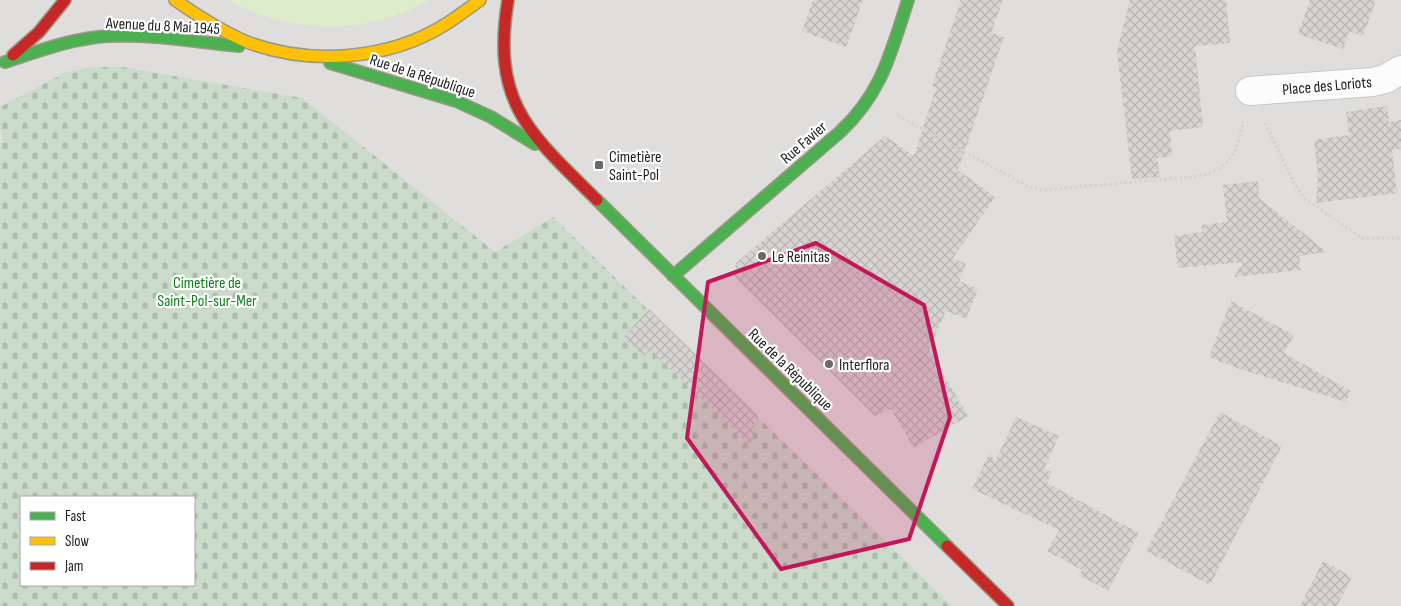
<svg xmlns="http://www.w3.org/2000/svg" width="1401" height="606" font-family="'Sofia Sans Condensed',sans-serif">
<defs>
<pattern id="cemetery-stones" width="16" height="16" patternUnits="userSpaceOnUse" patternTransform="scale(1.25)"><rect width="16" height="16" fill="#cadbca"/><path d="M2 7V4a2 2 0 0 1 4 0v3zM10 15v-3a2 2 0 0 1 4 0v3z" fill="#adbcad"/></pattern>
<pattern id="building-cross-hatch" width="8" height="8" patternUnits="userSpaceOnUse" patternTransform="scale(1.25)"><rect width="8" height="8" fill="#d7d4d2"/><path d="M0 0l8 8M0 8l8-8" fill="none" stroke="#b8b6b4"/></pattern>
</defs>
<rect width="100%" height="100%" fill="#f0eeeb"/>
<path fill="#dfdedc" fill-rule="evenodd" d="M 0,0 L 1401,0 L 1401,606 L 0,606 ZM 21,497 L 194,497 L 194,585 L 21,585 Z"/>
<path fill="#ddeccb" d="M 228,0 L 429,0 C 367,36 290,35 228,0 Z"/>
<path fill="url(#cemetery-stones)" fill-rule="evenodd" d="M 94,67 L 122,67 L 302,98 L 495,252 L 553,217 L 952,606 L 0,606 L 0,144 L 3,142 L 0,128 L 0,107 L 66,72 ZM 21,497 L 194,497 L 194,585 L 21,585 Z"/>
<path fill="url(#building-cross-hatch)" d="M 813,0 L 863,0 L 846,47 L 802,31 Z
M 961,0 L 1003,0 L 991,33 L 1004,37 L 958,170 L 995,197 L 953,258 L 966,264 L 959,281 L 978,289 L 966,319 L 946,311 L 929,350 L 968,416 L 914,448 L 891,409 L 875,416 L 734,276 L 736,263 L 885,136 L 914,156 L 936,88 L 932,86 Z
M 1130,0 L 1226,0 L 1230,43 L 1195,46 L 1203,127 L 1170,131 L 1172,156 L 1157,158 L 1160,177 L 1132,179 L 1117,51 Z
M 1310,0 L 1376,0 L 1363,36 L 1349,31 L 1343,49 L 1298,34 Z
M 1387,106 L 1389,122 L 1401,120 L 1401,149 L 1392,150 L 1397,193 L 1316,203 L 1318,175 L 1314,140 L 1349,135 L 1346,112 Z
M 1258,181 L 1259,198 L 1327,252 L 1299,256 L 1301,270 L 1234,277 L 1243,262 L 1178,268 L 1174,236 L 1202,232 L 1201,225 L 1227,222 L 1223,185 Z
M 1231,301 L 1294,335 L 1284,353 L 1351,391 L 1346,402 L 1237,368 L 1209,357 Z
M 649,309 L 757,414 L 750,445 L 650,350 L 644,356 L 623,338 Z
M 1220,412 L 1282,446 L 1210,585 L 1146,551 Z
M 1016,417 L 1059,436 L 1044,469 L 1052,472 L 1047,483 L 1139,533 L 1108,591 L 1079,575 L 1082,570 L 1047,551 L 1059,530 L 972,489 L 990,452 L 995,462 Z
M 1323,561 L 1352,577 L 1337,606 L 1300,606 Z"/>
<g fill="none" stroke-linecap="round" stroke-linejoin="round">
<defs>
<path id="street" d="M 1250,91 L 1373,82 L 1385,79 L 1401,70"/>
<path id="fast" d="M 5,62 C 39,51 73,38 109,36 C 152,34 196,42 239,46
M 330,63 L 456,101 L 491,117 L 535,144
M 597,200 L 947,546
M 673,276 L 840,132 C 882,93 891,52 908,0"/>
<path id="slow" d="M 175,0 C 198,16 221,31 247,42 C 310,66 389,60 446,24 C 457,17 469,8 480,0"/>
<path id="jam" d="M 508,0 C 491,103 529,133 597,200
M 13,55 L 39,32 L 65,0
M 947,546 L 1008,606"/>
</defs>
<use href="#street" stroke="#c9c8c7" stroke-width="30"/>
<use href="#fast" stroke="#999a82" stroke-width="14"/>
<use href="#slow" stroke="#999a82" stroke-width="14"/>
<use href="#jam" stroke="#999a82" stroke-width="14"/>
<path stroke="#dccecd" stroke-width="3" stroke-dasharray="2.5 2.5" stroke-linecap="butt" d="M 898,116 L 1029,187 L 1043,190 L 1200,176 C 1232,167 1237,152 1243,122
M 1265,123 L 1295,185 L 1305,199 L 1362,238 L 1401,238"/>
<use href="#street" stroke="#fdfcfc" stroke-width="28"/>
<use href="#fast" stroke="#4caf50" stroke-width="11"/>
<use href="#slow" stroke="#ffc107" stroke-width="11"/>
<use href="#jam" stroke="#c62828" stroke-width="11"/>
</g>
<path fill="#c2185b" fill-opacity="0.2" stroke="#c2185b" stroke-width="4" stroke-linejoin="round" d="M 816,243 L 924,305 L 950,417 L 909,539 L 781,569 L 687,438 L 708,282 Z"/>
<g fill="#6a6968" stroke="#fff" stroke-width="2">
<rect x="594" y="160" width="10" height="10" rx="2.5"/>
<circle cx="762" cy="256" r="5"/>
<circle cx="829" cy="364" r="5"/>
</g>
<g text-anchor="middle" stroke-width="4.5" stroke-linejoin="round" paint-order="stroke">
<g font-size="16" fill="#222" stroke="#fff">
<text transform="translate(163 25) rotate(3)" y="6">Avenue du 8 Mai 1945</text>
<text transform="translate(423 75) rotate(18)" y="6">Rue de la République</text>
<text transform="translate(1327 85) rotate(-5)" y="6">Place des Loriots</text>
<text transform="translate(803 142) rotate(-41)" y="6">Rue Favier</text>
<text transform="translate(791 369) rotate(44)" y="6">Rue de la République</text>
</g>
<g font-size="16" fill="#222" stroke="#fff" text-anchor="start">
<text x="609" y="162">Cimetière<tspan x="609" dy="18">Saint-Pol</tspan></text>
<text x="772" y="262">Le Reinitas</text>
<text x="839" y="370">Interflora</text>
</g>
<g font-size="16" fill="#0c8416" stroke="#fff">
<text x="207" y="288">Cimetière de<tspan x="207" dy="18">Saint-Pol-sur-Mer</tspan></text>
</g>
</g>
<rect x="20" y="496" width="175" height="90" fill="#ffffff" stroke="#a7a7a7"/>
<rect x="30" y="512" width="25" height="8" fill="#4caf50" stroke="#a7a7a7"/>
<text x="65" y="521" font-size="15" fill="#222222">Fast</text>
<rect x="30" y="537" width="25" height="8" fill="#ffc107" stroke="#a7a7a7"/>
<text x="65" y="546" font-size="15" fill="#222222">Slow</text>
<rect x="30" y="562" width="25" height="8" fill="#c62828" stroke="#a7a7a7"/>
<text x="65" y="571" font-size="15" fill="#222222">Jam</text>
</svg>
